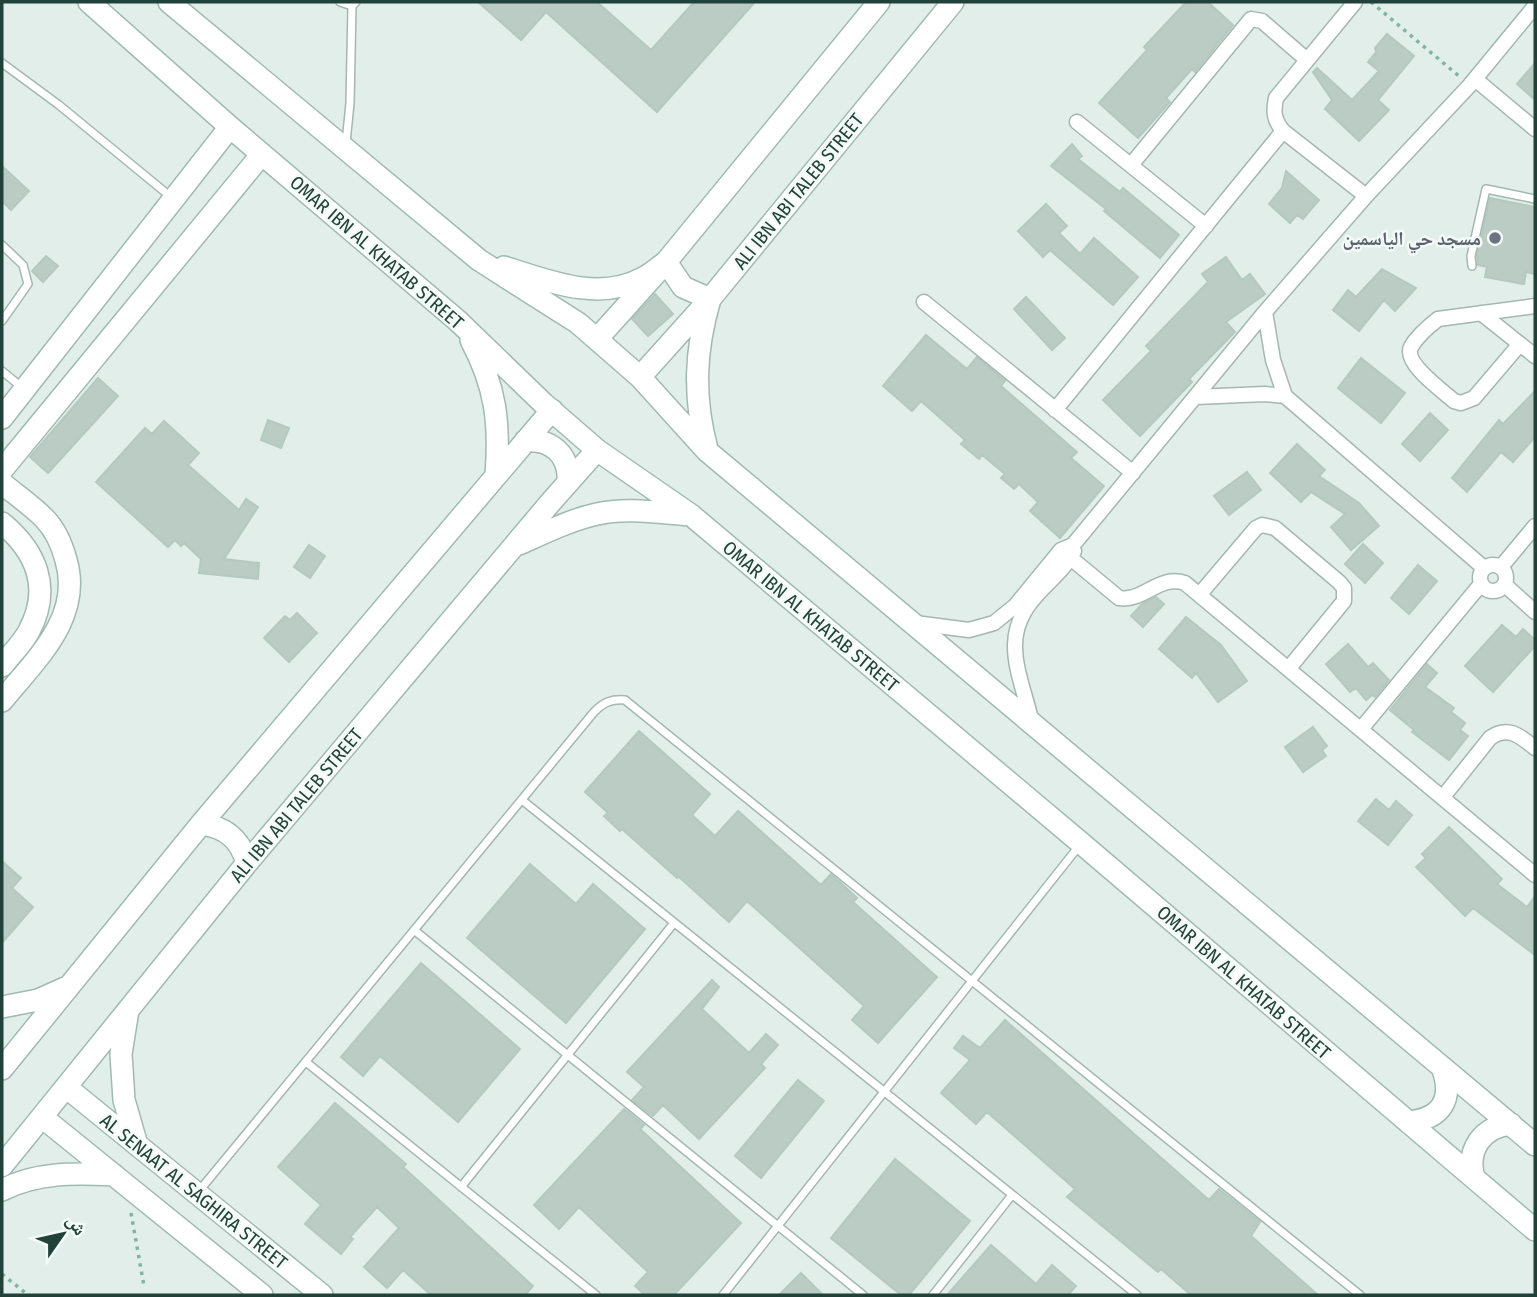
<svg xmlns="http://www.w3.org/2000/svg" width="1537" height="1297" font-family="'Fira Sans Condensed','Noto Naskh Arabic',sans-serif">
<rect width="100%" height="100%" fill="#e2eee9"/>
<path fill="#baccc4" stroke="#b4c9c0" stroke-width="2" d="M 478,2 L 597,2 L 651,50 L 694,2 L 755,2 L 657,112 L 546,12 L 521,40 Z
M 1186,2 L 1208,2 L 1233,25 L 1195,72 L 1192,69 L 1166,98 L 1170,102 L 1138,138 L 1099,103 L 1147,50 L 1144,47 Z
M 1387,34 L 1414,56 L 1378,100 L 1389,110 L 1359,141 L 1325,109 L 1332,100 L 1313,72 L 1317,68 L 1352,100 L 1379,71 L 1368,62 L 1376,52 L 1375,48 Z
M 1535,63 L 1535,100 L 1517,84 Z
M 1072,144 L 1082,156 L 1078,159 L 1120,192 L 1123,188 L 1179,235 L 1160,258 L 1104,211 L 1106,209 L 1051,166 Z
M 2,166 L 29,191 L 11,210 L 2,201 Z
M 1286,171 L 1319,200 L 1303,219 L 1297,215 L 1290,223 L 1269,204 L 1282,188 Z
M 1490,198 L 1535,207 L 1535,274 L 1526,272 L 1524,284 L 1485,277 L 1487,267 L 1478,265 L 1477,256 Z
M 1046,204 L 1067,226 L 1059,233 L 1080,254 L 1094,238 L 1138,277 L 1113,305 L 1050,250 L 1043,257 L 1018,231 Z
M 46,256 L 58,266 L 43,282 L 32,271 Z
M 1226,257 L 1242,280 L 1250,274 L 1265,294 L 1226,322 L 1235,332 L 1189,379 L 1192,382 L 1140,436 L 1103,400 L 1151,351 L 1146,346 L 1208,282 L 1202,274 Z
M 1382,269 L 1416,288 L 1395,311 L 1384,300 L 1359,331 L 1333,310 L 1348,290 L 1356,297 Z
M 655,294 L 673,314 L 648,336 L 632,319 Z
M 1026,297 L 1065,338 L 1052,350 L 1014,309 Z
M 926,335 L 967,369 L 977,357 L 1005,381 L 1001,386 L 1077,452 L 1071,458 L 1104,486 L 1060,538 L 1030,511 L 1038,502 L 1019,484 L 1014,489 L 1001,478 L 1005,474 L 982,455 L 979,459 L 961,444 L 965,440 L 921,401 L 912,411 L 883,386 Z
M 1361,358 L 1405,393 L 1381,423 L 1338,388 Z
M 98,378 L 118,396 L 48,473 L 30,457 Z
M 1535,391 L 1535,437 L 1513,462 L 1501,452 L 1467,492 L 1452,478 L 1499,420 L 1503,424 Z
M 1430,413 L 1448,430 L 1420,461 L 1402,444 Z
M 268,420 L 289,428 L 281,448 L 261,440 Z
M 164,421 L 199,453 L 188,465 L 239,510 L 246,499 L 258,507 L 224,559 L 259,563 L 258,579 L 199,573 L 201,559 L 184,543 L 181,546 L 175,540 L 168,547 L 96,482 L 145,428 L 152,434 Z
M 1297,444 L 1325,470 L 1319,476 L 1359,503 L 1379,526 L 1351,550 L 1331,527 L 1345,514 L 1311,492 L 1301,502 L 1270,473 Z
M 1247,472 L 1261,490 L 1229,515 L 1214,496 Z
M 1363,544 L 1383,563 L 1365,583 L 1345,564 Z
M 309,545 L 325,556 L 310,578 L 294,567 Z
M 1418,565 L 1437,581 L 1409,614 L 1391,598 Z
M 1156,597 L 1164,604 L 1143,627 L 1131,616 L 1142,604 Z
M 297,613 L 317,633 L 289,662 L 264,638 L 285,616 L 290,620 Z
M 1186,617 L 1221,645 L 1247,681 L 1218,702 L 1196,673 L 1192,678 L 1159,649 Z
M 1502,625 L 1516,637 L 1523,629 L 1535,640 L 1535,646 L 1493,692 L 1465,666 Z
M 1348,644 L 1368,667 L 1373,663 L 1389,680 L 1375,697 L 1372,695 L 1366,700 L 1356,688 L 1350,692 L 1326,664 Z
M 1427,664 L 1437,673 L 1425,687 L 1454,708 L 1451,712 L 1465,723 L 1460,730 L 1468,736 L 1449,760 L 1412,732 L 1414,730 L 1390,710 Z
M 1313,727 L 1327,746 L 1322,750 L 1326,756 L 1303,772 L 1285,747 Z
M 639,731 L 710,794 L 692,815 L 715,836 L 738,811 L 821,885 L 831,874 L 857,898 L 853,902 L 937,977 L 878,1043 L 852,1020 L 864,1006 L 747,901 L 729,922 L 678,876 L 677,878 L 622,829 L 620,831 L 604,816 L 608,813 L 585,792 Z
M 1376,799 L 1389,810 L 1396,801 L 1412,815 L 1388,845 L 1358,821 Z
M 1449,827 L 1502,879 L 1497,884 L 1527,907 L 1535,896 L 1535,955 L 1473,908 L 1465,916 L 1416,867 L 1426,858 L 1422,854 Z
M 2,861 L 21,878 L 12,888 L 33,907 L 2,943 Z
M 530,864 L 576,904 L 593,884 L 645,929 L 566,1023 L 467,938 Z
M 421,963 L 520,1049 L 458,1122 L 380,1056 L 363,1076 L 341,1057 Z
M 712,980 L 719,987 L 702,1009 L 749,1053 L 766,1034 L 778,1045 L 761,1064 L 765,1068 L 699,1139 L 663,1105 L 653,1116 L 632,1100 L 644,1087 L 627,1072 Z
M 1005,1020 L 1209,1200 L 1219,1189 L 1260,1222 L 1251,1236 L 1318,1295 L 1191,1295 L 1161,1269 L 1158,1272 L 1067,1197 L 1075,1189 L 987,1112 L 976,1124 L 941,1093 L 970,1060 L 954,1048 L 963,1036 L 980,1048 Z
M 798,1080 L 824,1101 L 761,1178 L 735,1156 Z
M 335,1103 L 406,1164 L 403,1167 L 533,1286 L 525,1295 L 431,1295 L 403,1270 L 387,1288 L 364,1267 L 399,1228 L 377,1207 L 350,1237 L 353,1239 L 341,1254 L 305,1224 L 321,1205 L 278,1167 Z
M 624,1109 L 644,1125 L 640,1129 L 741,1223 L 674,1295 L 645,1295 L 635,1286 L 648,1272 L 579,1207 L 559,1229 L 534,1205 Z
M 895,1159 L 970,1221 L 909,1295 L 901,1295 L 831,1238 Z
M 991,1245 L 1036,1284 L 1052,1265 L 1076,1286 L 1068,1295 L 947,1295 Z
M 801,1273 L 823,1295 L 779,1295 Z"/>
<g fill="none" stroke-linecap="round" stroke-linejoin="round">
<defs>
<path id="lane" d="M 340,2 L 352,6
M 2,63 L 59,105 L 171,197
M 346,143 L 350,103 L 352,6 L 356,2
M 2,245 L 23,265 L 28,284 L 2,321
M 1472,266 L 1471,256 L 1486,189 L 1535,199
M 2,371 L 24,389
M 522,800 L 1137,1295
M 414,930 L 863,1295
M 306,1062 L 596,1295
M 461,1187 L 674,923
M 199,1191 L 594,712 C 604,702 611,699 625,700 L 1360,1295
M 723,1295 L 1079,846
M 933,1295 L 1012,1195"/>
<path id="street" d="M 1355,2 L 1276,98 C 1273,112 1274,120 1283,131 L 1366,196
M 1475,79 L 1535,129
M 1077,122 L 1206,226
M 1131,165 L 1251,19 L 1262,21 L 1307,60
M 924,302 L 1133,473
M 1265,312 L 1273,360 L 1285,396 L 1484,568
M 1481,313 L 1535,356
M 1520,344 L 1474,398 L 1461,403 L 1454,401 C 1443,391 1403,363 1411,347 C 1416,338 1429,326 1438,319 L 1535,306
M 1195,397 L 1265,394 L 1285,396
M 1055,410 L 1283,131
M 1061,550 L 1119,598 C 1144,602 1159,574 1185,583 L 1535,875
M1480 578a13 13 0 1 1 26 0a13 13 0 1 1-26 0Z
M 1501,567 L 1535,526
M 1505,585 L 1535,612
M 1200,594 L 1256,528 L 1262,525 L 1275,528 L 1339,582 L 1344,588 L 1344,601 L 1289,668
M 915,623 L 969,630 L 994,623 L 1015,606 L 1061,550 L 1073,545 L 1265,312 L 1366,196 L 1470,85 L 1535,6
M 1032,723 C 1021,675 998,637 1036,596 C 1048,582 1066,568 1074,551
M 1361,729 L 1481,584
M 1443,797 L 1490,738 C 1508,725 1520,736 1535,748"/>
<path id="secondary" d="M 89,2 L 230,127 L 458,321 L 544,404 L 597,450 L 691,515 L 1081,843 L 1535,1230
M 169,2 L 479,260 L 578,323 L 640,377 L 707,451 L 1535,1145
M 504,267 C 549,281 598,302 643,278 C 651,274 659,267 666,262 L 683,287 L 710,299 C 695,350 693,397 707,449
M 597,339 L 666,262 L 879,2
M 471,340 C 496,387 500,423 496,475
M 640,377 L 710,299 L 953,2
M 2,418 L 230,127
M 525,441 C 552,438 570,456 568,482
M 2,470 L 262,154
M 2,483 C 16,495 31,505 44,518 C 55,529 62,545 66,560 C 83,618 35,660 2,701
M 2,523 C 36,551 52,588 29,631 C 23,643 11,654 2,666
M 519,544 C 544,533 570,520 597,514 C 626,507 661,513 691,515
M 201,824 C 226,827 240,839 247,863
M 2,1007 L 38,1000 L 65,988
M 128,1010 L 121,1054 L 124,1100 L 137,1145
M 2,1069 L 201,824 L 552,410
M 66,1087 L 322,1295
M 42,1117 L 262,1295
M 1408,1122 C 1442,1119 1454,1099 1442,1067
M 2,1166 L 247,863 L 550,503 L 597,450
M 1474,1178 C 1466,1150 1482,1127 1511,1124
M 2,1190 C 37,1172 75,1173 114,1175"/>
</defs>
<use href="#lane" stroke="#a4b7b0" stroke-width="10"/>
<use href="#street" stroke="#a4b7b0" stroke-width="17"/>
<use href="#secondary" stroke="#9fbbb1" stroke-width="24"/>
<path stroke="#7fb5a3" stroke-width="3.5" stroke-dasharray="3.5 5" stroke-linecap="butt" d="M 1371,2 L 1460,77
M 131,1213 L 144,1286
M 2,1274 L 28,1295"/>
<use href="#lane" stroke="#fff" stroke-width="7"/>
<use href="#street" stroke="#fff" stroke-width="14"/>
<use href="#secondary" stroke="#fff" stroke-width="21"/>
</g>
<circle fill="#6b7280" stroke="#f3faf7" stroke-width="2.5" cx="1495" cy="238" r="7"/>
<g text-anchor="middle" stroke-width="5" stroke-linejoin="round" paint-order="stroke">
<g font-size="19" fill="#204238" stroke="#f3faf7">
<text transform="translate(798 191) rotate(-51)" y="7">ALI IBN ABI TALEB STREET</text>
<text transform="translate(377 252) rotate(41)" y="7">OMAR IBN AL KHATAB STREET</text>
<text transform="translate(811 616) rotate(40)" y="7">OMAR IBN AL KHATAB STREET</text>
<text transform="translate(296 805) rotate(-50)" y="7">ALI IBN ABI TALEB STREET</text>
<text transform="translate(1244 982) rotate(41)" y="7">OMAR IBN AL KHATAB STREET</text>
<text transform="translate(194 1191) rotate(39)" y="7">AL SENAAT AL SAGHIRA STREET</text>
</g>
<g font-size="19" font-weight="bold" fill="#5b616d" stroke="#f3faf7" text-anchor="end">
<text x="1481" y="245">مسجد حي الياسمين</text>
</g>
</g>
<rect width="1537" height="1297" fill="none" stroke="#204238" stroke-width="7"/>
<g transform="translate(63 1234) rotate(56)" stroke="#f3faf7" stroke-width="5" paint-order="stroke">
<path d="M0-5L12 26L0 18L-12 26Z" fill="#204238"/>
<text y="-10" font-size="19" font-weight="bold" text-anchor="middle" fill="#204238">ش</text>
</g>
</svg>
